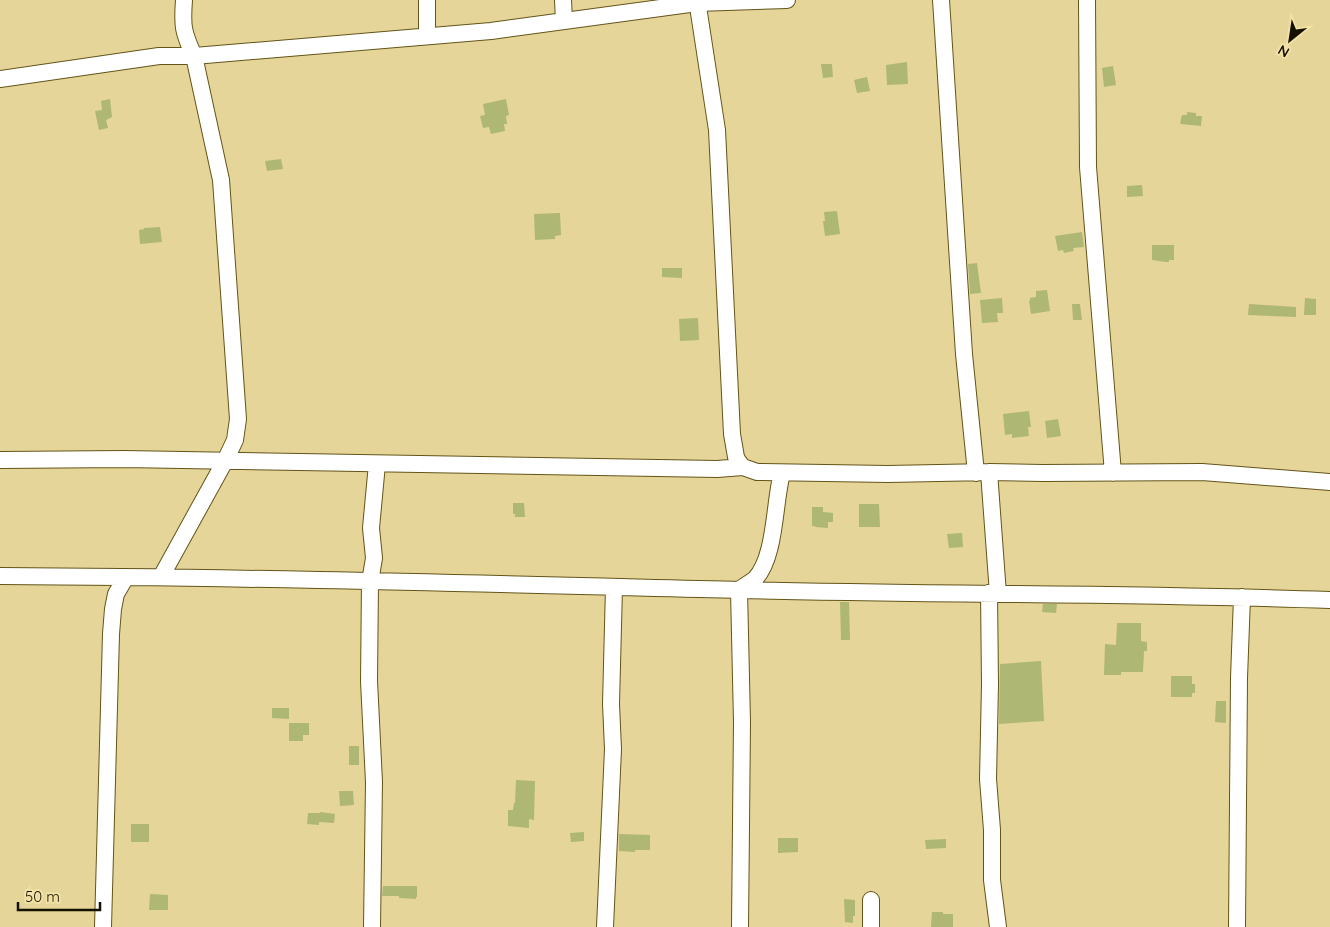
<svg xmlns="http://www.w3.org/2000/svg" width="1330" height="927" font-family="Quicksand,sans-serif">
<rect width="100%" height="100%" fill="#e5d599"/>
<path fill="#afb775" d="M 907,62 L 908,84 L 887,85 L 886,65 Z
M 821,64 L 832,64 L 833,77 L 823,78 Z
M 1113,66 L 1116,85 L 1104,87 L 1102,68 Z
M 867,77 L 870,91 L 857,93 L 854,80 Z
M 110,99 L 112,117 L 106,120 L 108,128 L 99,130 L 95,111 L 102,110 L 101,101 Z
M 506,99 L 509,115 L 506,116 L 507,124 L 504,124 L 505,131 L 491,134 L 489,127 L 483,128 L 480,116 L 485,115 L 483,104 Z
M 1187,112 L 1196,113 L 1196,116 L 1202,116 L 1201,126 L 1180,124 L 1182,115 L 1187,115 Z
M 281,159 L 283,169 L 267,171 L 265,161 Z
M 1142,185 L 1143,196 L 1127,197 L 1127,186 Z
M 837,211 L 840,234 L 825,236 L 823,221 L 825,221 L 824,212 Z
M 560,213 L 561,235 L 555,236 L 555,239 L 535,240 L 534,214 Z
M 160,227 L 162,242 L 140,244 L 139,230 L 144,229 L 144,228 Z
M 1082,232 L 1084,247 L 1073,248 L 1074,251 L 1064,253 L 1063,250 L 1058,251 L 1055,236 Z
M 1152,245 L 1174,245 L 1174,260 L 1169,260 L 1169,262 L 1166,262 L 1152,260 Z
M 977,263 L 981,293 L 970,294 L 968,264 Z
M 662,268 L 682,268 L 682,278 L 662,277 Z
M 1047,290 L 1050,311 L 1031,314 L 1029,301 L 1030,301 L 1030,298 L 1036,297 L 1036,291 Z
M 1002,298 L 1003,313 L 997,313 L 998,322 L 982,323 L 980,300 Z
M 1305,298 L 1316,299 L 1316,315 L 1304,315 Z
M 1072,304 L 1080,304 L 1082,320 L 1073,320 Z
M 1249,304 L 1296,307 L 1296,317 L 1248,315 Z
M 698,318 L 699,340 L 680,341 L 679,319 Z
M 1029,411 L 1031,427 L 1028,427 L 1029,436 L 1012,438 L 1012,434 L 1005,435 L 1003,414 Z
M 1058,419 L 1061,436 L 1047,438 L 1045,421 Z
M 513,503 L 524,503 L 525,517 L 515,517 L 515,514 L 513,514 Z
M 859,504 L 879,504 L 880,527 L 859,527 Z
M 812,507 L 823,507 L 823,512 L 833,513 L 833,522 L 828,522 L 828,528 L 815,527 L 815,526 L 812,526 Z
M 962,533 L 963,547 L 949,548 L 947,534 Z
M 840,602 L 849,602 L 850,640 L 841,640 Z
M 1043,604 L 1057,604 L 1056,613 L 1042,612 Z
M 1117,623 L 1141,623 L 1141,641 L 1147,642 L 1147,651 L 1144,651 L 1143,672 L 1121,672 L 1121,675 L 1104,675 L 1105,644 L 1116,645 Z
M 1041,661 L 1044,721 L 999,724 L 1000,664 Z
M 1171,676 L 1192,676 L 1192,684 L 1195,684 L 1195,693 L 1192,693 L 1192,697 L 1171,697 Z
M 1216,701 L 1226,701 L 1226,723 L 1215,722 Z
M 272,708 L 289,708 L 289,719 L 272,718 Z
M 289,723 L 309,723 L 309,735 L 303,735 L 303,741 L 289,741 Z
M 349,746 L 359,746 L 359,765 L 349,765 Z
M 516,780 L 535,781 L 534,820 L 529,819 L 529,828 L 508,826 L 508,810 L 513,810 L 514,803 L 515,803 Z
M 339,791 L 353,791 L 354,805 L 340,806 Z
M 320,812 L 335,814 L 334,823 L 319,822 L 319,825 L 307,824 L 308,813 L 320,813 Z
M 131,824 L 149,824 L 149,842 L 131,842 Z
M 584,832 L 584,841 L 571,842 L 570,833 Z
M 619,834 L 650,835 L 650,850 L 635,850 L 635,852 L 619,851 Z
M 778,838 L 798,838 L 798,852 L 778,853 Z
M 946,839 L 946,848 L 926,849 L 925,840 Z
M 383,886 L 417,886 L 417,897 L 416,897 L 416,899 L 399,898 L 399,896 L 382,896 Z
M 150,894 L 168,895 L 168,910 L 149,910 Z
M 844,899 L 855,900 L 855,916 L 853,916 L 853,923 L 845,922 Z
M 932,912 L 943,912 L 943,914 L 953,914 L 953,927 L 931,927 Z"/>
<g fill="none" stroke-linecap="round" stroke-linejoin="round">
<defs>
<path id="minor" d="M 563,0 L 564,21
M 697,0 L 717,130 L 732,434 L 736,457 L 738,461 L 743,467 L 757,472 L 888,474 L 989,472 L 1043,473 L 1202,472 L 1330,482
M 941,0 L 964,354 L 976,473
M 1087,0 L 1088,167 L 1113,473
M 427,36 L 427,0
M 0,79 L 159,56 L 194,56 L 491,31 L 697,3 L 787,0
M 0,460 L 124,459 L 717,469 L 743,467
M 989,472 L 998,594
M 0,576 C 247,577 495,584 742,590 C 938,595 1134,593 1330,600
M 161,577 L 225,461 L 235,440 L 238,419 L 221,180 L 194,56 C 183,32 182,26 184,0
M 989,593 L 990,684 L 988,779 L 992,830 L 992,880 L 998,927
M 103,927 L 111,634 L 113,609 L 116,594 L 126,577
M 372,927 L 374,782 L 369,681 L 370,582 L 374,558 L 371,528 L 377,464
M 605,927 L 613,749 L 611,704 L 614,587
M 740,927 L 742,722 L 739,590 C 744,586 750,583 755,579 C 776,557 774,502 782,473
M 871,927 L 871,900
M 1237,927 L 1239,678 L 1242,597"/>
</defs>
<use href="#minor" stroke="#635419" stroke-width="18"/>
<use href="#minor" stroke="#fff" stroke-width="16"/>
</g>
<g transform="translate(1290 40) rotate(210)" stroke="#f2e2a6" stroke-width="4" paint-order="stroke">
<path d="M0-4L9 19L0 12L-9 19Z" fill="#161000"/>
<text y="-8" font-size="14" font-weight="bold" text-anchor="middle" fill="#161000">N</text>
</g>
<path d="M18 902v8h82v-8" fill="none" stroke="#161000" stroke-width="2.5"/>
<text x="25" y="902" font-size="15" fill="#161000" stroke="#f2e2a6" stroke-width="4" paint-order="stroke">50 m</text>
</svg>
